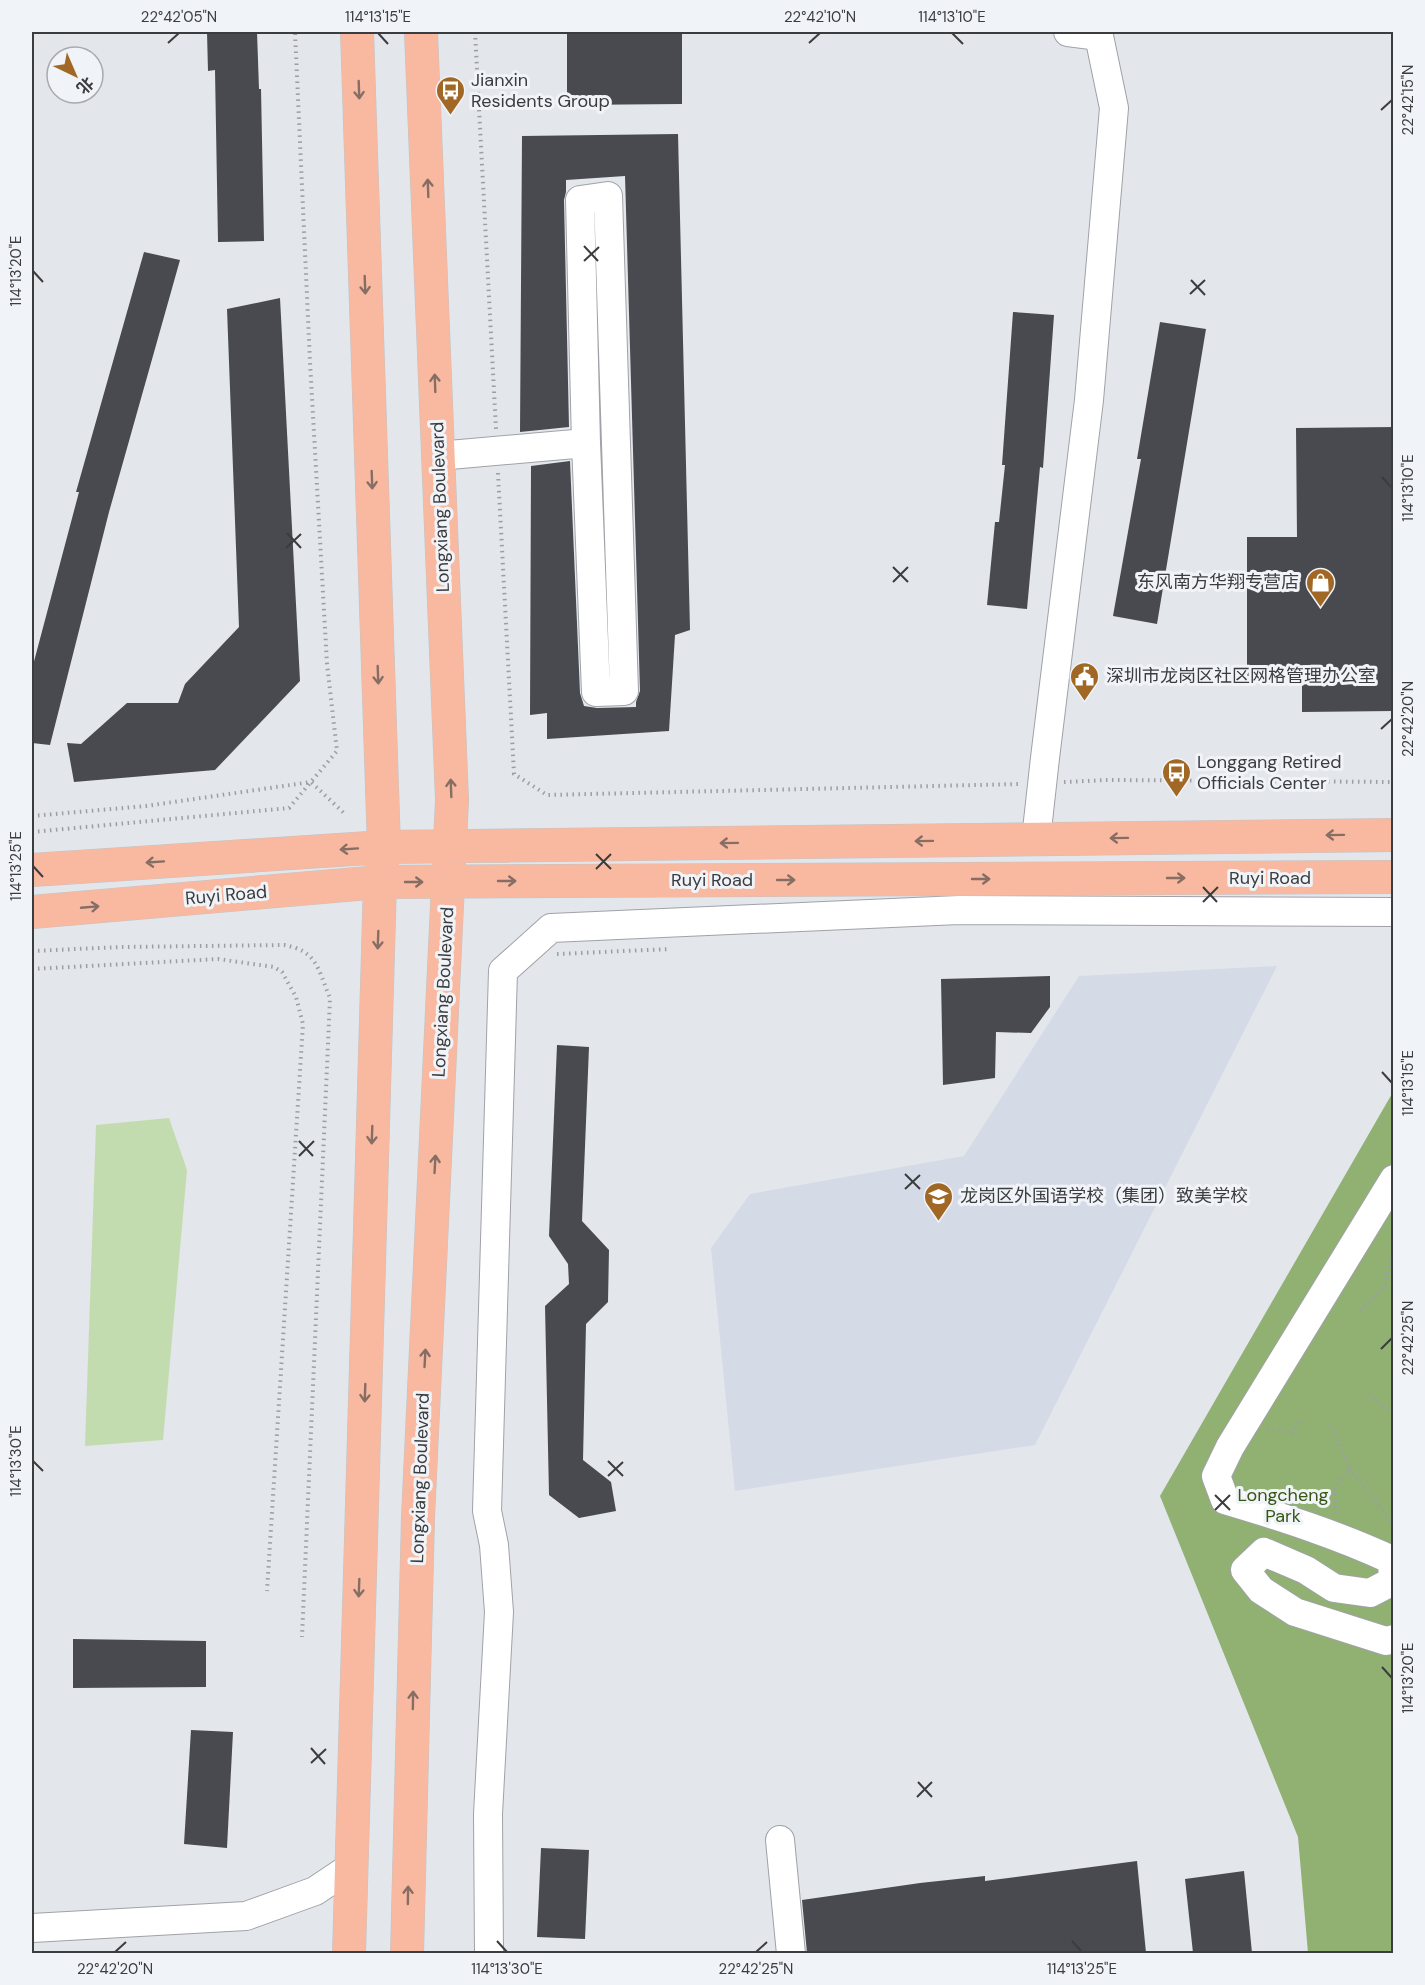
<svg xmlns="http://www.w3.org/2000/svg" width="1425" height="1985" font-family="'DM Sans','Noto Sans SC',sans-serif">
<rect width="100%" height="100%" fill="#e3e6eb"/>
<path fill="#d4dbe7" d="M 1277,966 L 1035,1445 L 735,1491 L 711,1248 L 750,1194 L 964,1156 L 1079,976 Z"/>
<path fill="#c3dcaf" d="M 169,1118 L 187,1170 L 163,1440 L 85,1446 L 96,1125 Z"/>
<path fill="#91b173" d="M 1393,1092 L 1393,1953 L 1308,1953 L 1298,1837 L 1160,1496 Z"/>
<path fill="#484a4f" d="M 207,32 L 257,32 L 259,89 L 261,89 L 264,241 L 218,242 L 215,70 L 208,71 Z
M 567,32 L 682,32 L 682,104 L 567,105 Z
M 678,134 L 690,630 L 675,635 L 669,731 L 547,739 L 547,713 L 530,715 L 531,466 L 570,461 L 580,693 L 584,706 L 597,708 L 636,707 L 636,702 L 640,691 L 625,176 L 566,180 L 566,192 L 564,200 L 569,427 L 520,432 L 522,136 Z
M 144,252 L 180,260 L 109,512 L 50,745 L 32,743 L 32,669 L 79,492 L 76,492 Z
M 280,298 L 300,681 L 215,770 L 74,782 L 67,743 L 81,744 L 127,703 L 178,703 L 185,684 L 239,627 L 227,309 Z
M 1013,312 L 1054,315 L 1043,468 L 1040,467 L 1027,609 L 987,605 L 995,522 L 999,522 L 1005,465 L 1002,465 Z
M 1160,322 L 1206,329 L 1157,624 L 1113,616 L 1141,459 L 1137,459 Z
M 1394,427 L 1394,711 L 1302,712 L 1302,676 L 1247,676 L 1247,537 L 1297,537 L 1296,428 Z
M 1050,976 L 1050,1007 L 1031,1033 L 996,1032 L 995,1078 L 943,1085 L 941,979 Z
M 557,1045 L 589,1047 L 582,1221 L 609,1250 L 608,1302 L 586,1324 L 583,1460 L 611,1482 L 616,1511 L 579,1518 L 549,1495 L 545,1306 L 569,1284 L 568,1264 L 549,1236 Z
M 73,1639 L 206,1641 L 206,1687 L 73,1688 Z
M 191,1730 L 233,1732 L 227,1848 L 184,1844 Z
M 541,1848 L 589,1850 L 585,1939 L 537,1937 Z
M 1137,1861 L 1146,1953 L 807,1953 L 802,1900 L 920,1883 L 985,1876 L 985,1881 Z
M 1244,1871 L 1252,1953 L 1193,1953 L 1185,1879 Z"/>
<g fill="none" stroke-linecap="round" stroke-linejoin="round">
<defs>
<path id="minor" d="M 1068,32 L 1099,36 L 1097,32
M 438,456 L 586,443 L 580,200 L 608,196 L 624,691 L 596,692 L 586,443
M 1036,839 L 1045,758 L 1089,400 L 1114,108 L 1099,36
M 1394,1179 L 1230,1447 L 1216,1476 L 1225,1500 C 1282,1517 1338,1535 1392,1560 L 1393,1581 L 1370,1593 L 1334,1588 L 1306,1570 L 1264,1552 L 1245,1570 L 1261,1590 L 1295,1612 L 1386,1641 L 1394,1639
M 780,1840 L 791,1954
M 32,1928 L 246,1916 L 315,1891 L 351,1867
M 489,1954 L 488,1814 L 499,1612 L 494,1545 L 487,1511 L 503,971 L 551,928 L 959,910 L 1394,912"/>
<path id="major" d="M 32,870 L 384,847 L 1394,835
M 32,912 L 380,882 L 1394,877
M 349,1954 L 380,882 L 384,847 L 357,32
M 407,1954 L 418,1517 L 452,800 L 421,32"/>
</defs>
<use href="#minor" stroke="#9fa2a7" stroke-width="30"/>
<use href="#major" stroke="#c4c4c5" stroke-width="34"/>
<path stroke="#9c9ea2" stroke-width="4" stroke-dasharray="1.5 4.5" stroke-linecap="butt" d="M 475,32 L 496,429
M 498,473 L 514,774 L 547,795 L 1020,784
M 1064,782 L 1108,780 L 1394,782
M 32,816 L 146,806 L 311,782 L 346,815
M 32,832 L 289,808 L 337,751 L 327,664 L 310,362 L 295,32
M 32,951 L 121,947 L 284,945 C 318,951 318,970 330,998 L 302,1637
M 557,954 L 670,949
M 32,969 L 218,959 L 274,967 L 282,972 L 296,997 L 303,1024 L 267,1591
M 1360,1311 L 1385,1285 L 1390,1261 L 1394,1256
M 1368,1394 L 1394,1414
M 1330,1423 L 1350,1469
M 1267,1429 L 1292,1432 L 1301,1419
M 1337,1513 L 1334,1489 L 1350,1469 L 1394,1525"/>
<use href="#minor" stroke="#fff" stroke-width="28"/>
<use href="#major" stroke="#f8b9a0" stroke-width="33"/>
</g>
<defs><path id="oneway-shaft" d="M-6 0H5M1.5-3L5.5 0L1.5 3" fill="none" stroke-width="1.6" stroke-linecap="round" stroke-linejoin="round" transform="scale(1.5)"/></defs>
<g stroke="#876e65">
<use href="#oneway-shaft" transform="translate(359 90) rotate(88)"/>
<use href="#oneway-shaft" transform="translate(428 188) rotate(-92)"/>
<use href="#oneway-shaft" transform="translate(365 285) rotate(88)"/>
<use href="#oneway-shaft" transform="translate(435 383) rotate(-92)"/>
<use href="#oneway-shaft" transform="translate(372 480) rotate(88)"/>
<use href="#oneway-shaft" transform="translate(378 675) rotate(88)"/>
<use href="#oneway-shaft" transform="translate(451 788) rotate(-92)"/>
<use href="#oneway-shaft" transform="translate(1335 835) rotate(179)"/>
<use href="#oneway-shaft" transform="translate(1119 838) rotate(179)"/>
<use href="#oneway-shaft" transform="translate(924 841) rotate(179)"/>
<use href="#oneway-shaft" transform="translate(729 843) rotate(179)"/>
<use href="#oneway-shaft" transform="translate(349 849) rotate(176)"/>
<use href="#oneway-shaft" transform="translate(155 862) rotate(176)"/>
<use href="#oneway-shaft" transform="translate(1176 878)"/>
<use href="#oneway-shaft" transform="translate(981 879)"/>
<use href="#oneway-shaft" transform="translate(786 880)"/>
<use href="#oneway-shaft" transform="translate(507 881)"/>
<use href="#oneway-shaft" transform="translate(414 882)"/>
<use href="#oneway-shaft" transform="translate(90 907) rotate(-5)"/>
<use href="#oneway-shaft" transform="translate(378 940) rotate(92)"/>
<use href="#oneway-shaft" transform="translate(372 1135) rotate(92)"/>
<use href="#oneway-shaft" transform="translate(435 1164) rotate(-87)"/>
<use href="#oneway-shaft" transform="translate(425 1358) rotate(-87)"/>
<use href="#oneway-shaft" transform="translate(365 1393) rotate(92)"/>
<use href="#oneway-shaft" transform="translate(359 1588) rotate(92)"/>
<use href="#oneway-shaft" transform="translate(413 1700) rotate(-89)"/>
<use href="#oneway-shaft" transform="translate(408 1895) rotate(-89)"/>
</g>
<path fill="none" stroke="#3b3c3e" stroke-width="2" d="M 378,33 L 388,44M 952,33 L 963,44M 168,43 L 179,33M 809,43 L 820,33M 1381,110 L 1392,100M 584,246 L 598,261M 584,261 L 599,247M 33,271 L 43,282M 1191,280 L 1205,295M 1190,294 L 1205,280M 1382,477 L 1392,488M 287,533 L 301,548M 286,548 L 301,534M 893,567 L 908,582M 893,582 L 908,567M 1381,729 L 1392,719M 596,854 L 611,869M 33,866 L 43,877M 596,869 L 611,854M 1203,887 L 1217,902M 1203,902 L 1218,887M 1382,1072 L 1392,1083M 299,1141 L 313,1156M 299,1156 L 314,1141M 905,1174 L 920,1189M 905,1189 L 920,1175M 1381,1349 L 1392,1338M 33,1461 L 43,1471M 608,1461 L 623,1476M 608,1476 L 623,1462M 1215,1495 L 1230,1510M 1215,1510 L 1230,1495M 1382,1667 L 1392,1678M 311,1748 L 325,1764M 311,1763 L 326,1749M 918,1782 L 932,1797M 917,1797 L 932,1782M 497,1941 L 507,1952M 1072,1941 L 1082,1952M 115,1952 L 126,1942M 756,1952 L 767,1942"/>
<defs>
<symbol id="bus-pin" viewBox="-11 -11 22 30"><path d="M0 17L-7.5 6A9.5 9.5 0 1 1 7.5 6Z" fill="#a16825" stroke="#f0f3f8"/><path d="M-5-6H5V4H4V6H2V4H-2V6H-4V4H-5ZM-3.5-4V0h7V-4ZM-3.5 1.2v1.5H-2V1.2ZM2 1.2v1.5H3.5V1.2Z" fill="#fff"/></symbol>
<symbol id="shop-pin" viewBox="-11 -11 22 30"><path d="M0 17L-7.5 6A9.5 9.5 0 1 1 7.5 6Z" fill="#a16825" stroke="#f0f3f8"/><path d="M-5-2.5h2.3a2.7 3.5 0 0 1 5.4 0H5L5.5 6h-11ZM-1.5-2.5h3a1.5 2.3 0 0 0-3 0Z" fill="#fff"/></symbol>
<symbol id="civic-pin" viewBox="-11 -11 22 30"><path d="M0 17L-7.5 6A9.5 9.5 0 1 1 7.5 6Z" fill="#a16825" stroke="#f0f3f8"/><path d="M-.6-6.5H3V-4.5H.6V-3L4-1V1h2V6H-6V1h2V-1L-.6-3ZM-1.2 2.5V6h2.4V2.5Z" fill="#fff"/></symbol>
<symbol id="school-pin" viewBox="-11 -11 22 30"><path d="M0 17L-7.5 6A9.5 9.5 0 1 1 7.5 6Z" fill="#a16825" stroke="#f0f3f8"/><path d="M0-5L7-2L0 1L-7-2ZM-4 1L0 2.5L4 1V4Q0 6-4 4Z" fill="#fff"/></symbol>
</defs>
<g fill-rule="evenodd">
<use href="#bus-pin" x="434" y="74" width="33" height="45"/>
<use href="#shop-pin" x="1304" y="566" width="33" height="45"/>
<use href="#civic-pin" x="1068" y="660" width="33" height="45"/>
<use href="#bus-pin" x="1160" y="756" width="33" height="45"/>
<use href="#school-pin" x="922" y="1180" width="33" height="45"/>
</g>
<g text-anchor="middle" stroke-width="6" stroke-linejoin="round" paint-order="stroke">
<g font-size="18" fill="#3b3c3e" stroke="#f0f3f8" text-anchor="start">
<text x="471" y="86">Jianxin<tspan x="471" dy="21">Residents Group</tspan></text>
<text x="1299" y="588" text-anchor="end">东风南方华翔专营店</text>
<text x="1106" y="682">深圳市龙岗区社区网格管理办公室</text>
<text x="1197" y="768">Longgang Retired<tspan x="1197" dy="21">Officials Center</tspan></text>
<text x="960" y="1202">龙岗区外国语学校（集团）致美学校</text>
</g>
<g font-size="18" fill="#3b3c3e" stroke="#f0f3f8">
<text transform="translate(440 507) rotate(-92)" y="6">Longxiang Boulevard</text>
<text x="1270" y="884">Ruyi Road</text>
<text x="712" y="886">Ruyi Road</text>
<text transform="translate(226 895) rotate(-5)" y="6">Ruyi Road</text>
<text transform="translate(443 992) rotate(-87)" y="6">Longxiang Boulevard</text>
<text transform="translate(420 1478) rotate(-88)" y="6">Longxiang Boulevard</text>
</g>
<g font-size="18" fill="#385613" stroke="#f0f3f8">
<text x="1283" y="1501">Longcheng<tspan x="1283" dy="21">Park</tspan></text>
</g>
</g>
<rect width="1425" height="1985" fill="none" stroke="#f0f3f8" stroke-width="66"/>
<g transform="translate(75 75) rotate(136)"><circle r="28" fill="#f0f3f8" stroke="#a8aaae" stroke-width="1.5"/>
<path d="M0-4.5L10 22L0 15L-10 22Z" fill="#a16825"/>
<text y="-9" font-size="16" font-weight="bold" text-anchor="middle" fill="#3b3c3e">北</text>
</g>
<rect x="33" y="33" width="1359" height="1919" fill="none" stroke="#3b3c3e" stroke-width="2"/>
<g font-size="15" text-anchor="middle" fill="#3b3c3e">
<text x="179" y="22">22°42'05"N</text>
<text x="378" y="22">114°13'15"E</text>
<text x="820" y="22">22°42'10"N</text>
<text x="952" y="22">114°13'10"E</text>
<text transform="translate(1408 100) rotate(-90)" y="5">22°42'15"N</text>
<text transform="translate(16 271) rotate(-90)" y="5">114°13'20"E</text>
<text transform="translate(1408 488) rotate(-90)" y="5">114°13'10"E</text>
<text transform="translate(1408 719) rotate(-90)" y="5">22°42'20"N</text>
<text transform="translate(16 866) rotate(-90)" y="5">114°13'25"E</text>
<text transform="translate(1408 1083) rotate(-90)" y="5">114°13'15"E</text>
<text transform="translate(1408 1338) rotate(-90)" y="5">22°42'25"N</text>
<text transform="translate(16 1461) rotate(-90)" y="5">114°13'30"E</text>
<text transform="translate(1408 1678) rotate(-90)" y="5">114°13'20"E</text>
<text x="115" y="1974">22°42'20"N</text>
<text x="507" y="1974">114°13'30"E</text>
<text x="756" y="1974">22°42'25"N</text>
<text x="1082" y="1974">114°13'25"E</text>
</g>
</svg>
